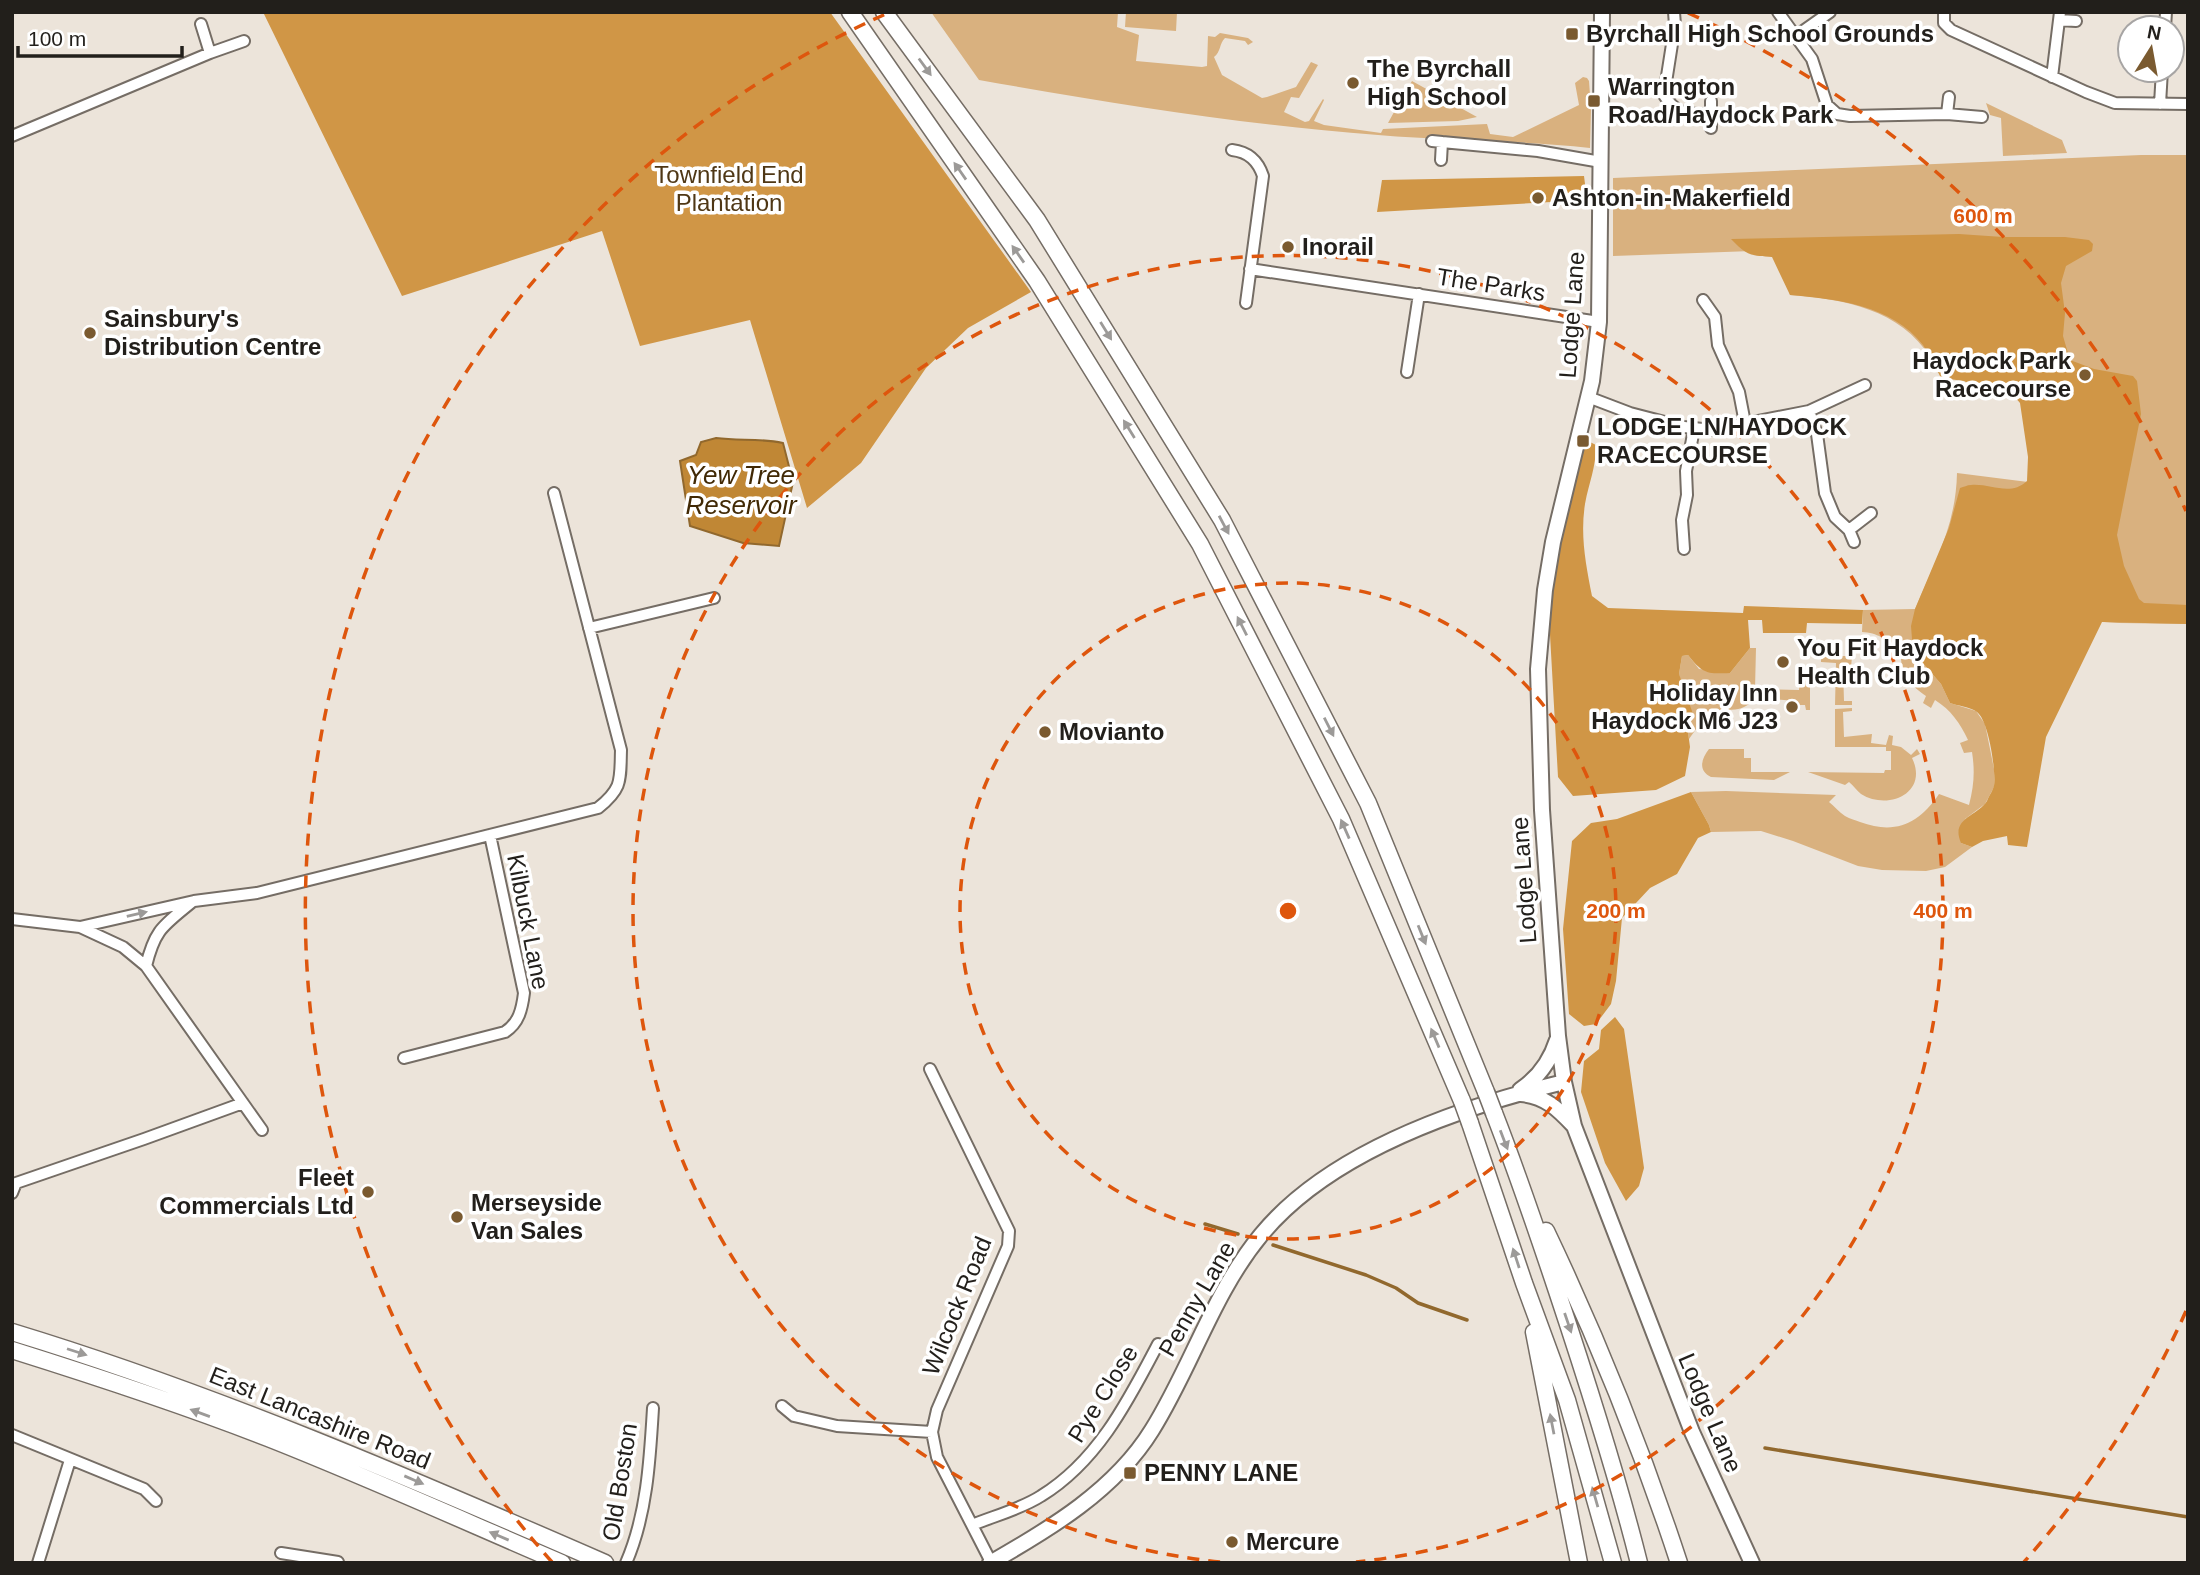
<svg xmlns="http://www.w3.org/2000/svg" width="2200" height="1575" font-family="Helvetica,sans-serif">
<rect width="100%" height="100%" fill="#ece4da"/>
<path fill="#d9b17f" d="M 931,12 L 1118,12 L 1117,27 L 1139,35 L 1136,61 L 1202,67 L 1207,66 L 1208,36 L 1215,37 L 1220,33 L 1248,38 L 1253,42 L 1248,45 L 1245,41 L 1225,38 C 1219,44 1221,52 1214,57 L 1222,75 L 1262,98 L 1267,97 L 1296,87 L 1311,62 L 1318,65 L 1299,98 L 1291,97 L 1284,112 L 1305,122 L 1309,121 L 1323,99 L 1324,100 L 1314,121 L 1324,125 L 1381,133 L 1383,129 L 1487,124 L 1490,134 L 1513,137 L 1579,105 L 1575,83 L 1583,77 L 1587,78 L 1589,81 L 1591,109 L 1590,148 C 1519,140 1448,141 1378,135 C 1244,125 1111,103 979,80 Z
M 1126,12 L 1177,12 L 1176,31 L 1125,27 Z
M 1412,81 L 1477,117 L 1458,121 L 1388,123 L 1399,103 L 1404,105 L 1408,97 L 1404,94 Z
M 1986,103 L 2062,140 L 2067,153 L 2003,156 L 2001,118 L 1990,115 Z
M 2141,155 L 2188,155 L 2188,624 L 2119,623 L 1990,614 L 1921,661 L 1941,684 L 1950,703 L 1976,711 L 1985,724 L 1994,769 L 1994,787 L 1985,804 L 1965,819 L 1961,843 L 1972,847 L 1945,867 L 1926,871 L 1882,870 L 1858,866 L 1793,841 L 1761,831 L 1711,832 L 1709,825 L 1691,792 L 1726,791 L 1836,795 L 1829,802 C 1834,806 1839,812 1845,816 C 1850,819 1856,820 1860,822 C 1895,835 1919,824 1939,794 L 1969,805 C 1974,786 1975,771 1972,752 L 1964,753 L 1960,743 L 1968,740 C 1960,723 1951,710 1935,700 L 1931,708 L 1923,703 L 1926,696 C 1910,685 1900,673 1901,653 L 1892,653 C 1888,638 1877,633 1862,632 L 1863,610 L 1915,609 C 1935,562 1956,525 1957,473 L 2028,482 L 2034,392 L 1931,358 C 1900,309 1844,299 1790,295 L 1783,250 L 1613,256 L 1613,178 Z
M 1750,648 L 1756,648 L 1755,689 L 1799,690 L 1800,678 L 1802,678 L 1804,672 L 1810,672 L 1810,710 L 1806,710 L 1805,705 L 1797,705 L 1796,701 L 1757,698 C 1743,709 1740,711 1721,709 L 1718,717 L 1696,729 L 1689,739 L 1679,674 L 1682,656 L 1688,655 L 1699,669 L 1730,673 Z
M 1821,656 L 1852,656 L 1851,668 L 1843,669 L 1844,701 L 1852,701 L 1852,705 L 1835,705 L 1836,663 L 1821,662 Z
M 1852,708 L 1852,711 L 1843,712 L 1844,737 L 1872,734 L 1871,743 L 1886,745 L 1889,735 L 1893,736 L 1892,745 L 1901,747 L 1911,755 L 1917,749 L 1920,754 L 1912,758 C 1929,793 1888,811 1861,794 C 1857,791 1853,785 1849,782 L 1845,785 L 1808,772 L 1884,773 L 1885,770 L 1891,770 L 1891,751 L 1886,751 L 1886,747 L 1835,747 L 1835,709 Z
M 1709,749 L 1744,749 L 1744,758 L 1751,758 L 1751,772 L 1790,772 L 1774,780 L 1711,777 C 1698,771 1701,759 1709,749 Z"/>
<path fill="#d09646" d="M 263,12 L 830,12 L 1031,292 L 968,328 L 926,368 L 861,463 L 807,508 L 750,320 L 640,346 L 602,231 L 402,296 Z
M 1584,176 L 1587,200 L 1377,212 L 1382,180 Z
M 1959,234 L 2003,237 L 2065,237 L 2089,240 L 2093,244 L 2092,251 L 2066,266 L 2061,283 L 2065,313 L 2063,336 L 2070,360 L 2094,369 L 2133,376 L 2137,381 L 2141,414 L 2117,535 L 2124,566 L 2139,599 L 2144,603 L 2188,605 L 2188,624 L 2102,622 L 2046,737 L 2027,847 L 2008,845 L 2007,836 L 1983,841 L 1972,847 L 1961,843 C 1950,818 1978,816 1987,801 C 1989,796 1993,790 1994,786 C 1996,771 1989,721 1977,712 C 1971,707 1958,706 1950,703 L 1941,684 L 1921,661 L 1912,639 L 1911,626 L 1915,609 L 1949,528 L 1960,488 C 1964,487 1967,485 1971,485 C 1990,483 2010,497 2027,481 L 2028,457 L 2020,403 L 2014,396 L 1975,387 L 1964,381 L 1941,378 C 1935,367 1930,355 1923,345 C 1892,305 1836,299 1790,295 L 1772,257 C 1751,256 1746,255 1731,239 Z
M 1590,442 L 1596,445 C 1596,468 1589,482 1585,504 C 1580,536 1586,565 1592,596 L 1608,608 L 1743,613 L 1744,606 L 1863,610 L 1862,624 L 1807,623 L 1806,633 L 1763,633 L 1762,620 L 1748,620 L 1750,648 L 1730,673 C 1707,674 1703,674 1688,655 L 1682,656 L 1679,674 L 1693,714 L 1687,725 L 1690,747 L 1685,776 L 1656,790 L 1573,796 L 1558,777 L 1549,617 L 1557,557 L 1575,462 Z
M 1691,792 L 1709,825 L 1711,832 L 1698,838 L 1677,874 L 1650,888 L 1622,918 L 1616,981 L 1611,1004 L 1596,1024 L 1584,1026 L 1569,1014 L 1563,929 L 1572,841 L 1591,823 L 1617,819 Z
M 1615,1017 L 1624,1029 L 1644,1168 L 1639,1186 L 1626,1201 L 1605,1163 L 1581,1092 L 1584,1061 L 1599,1049 L 1601,1030 Z"/>
<path fill="#c08735" stroke="#91682d" stroke-width="2" d="M 716,438 C 740,441 759,438 783,443 L 793,482 L 779,546 L 743,543 L 690,526 L 680,461 L 696,455 L 701,442 Z"/>
<g fill="none" stroke-linecap="round" stroke-linejoin="round">
<path stroke="#91682d" stroke-width="3.5" d="M 1205,1224 L 1238,1234
M 1273,1245 L 1366,1275 L 1396,1288 L 1418,1303 L 1467,1320
M 1765,1448 L 2188,1517"/>
<defs>
<path id="minor" d="M 1674,12 L 1675,25 L 1664,95 C 1677,116 1688,114 1711,114
M 1778,12 L 1812,59 L 1827,105 L 1837,114 L 1850,116 L 1947,114 L 1982,117
M 1944,12 L 1944,23 L 1951,30 L 2086,92 L 2115,103 L 2188,104
M 2059,20 L 2076,21
M 201,24 L 210,53 L 244,41
M 2150,24 L 2165,24
M 2165,28 L 2166,12
M 1796,36 L 1830,12
M 2052,77 L 2060,12
M 2160,104 L 2162,70
M 1947,114 L 1949,97
M 1711,128 L 1711,101
M 12,136 L 210,53
M 1432,141 L 1442,142 L 1441,160
M 1442,142 L 1538,151 L 1601,162
M 1232,150 C 1249,152 1258,161 1263,176 L 1246,303
M 1250,269 L 1599,322
M 1703,300 L 1715,317 L 1718,345 L 1739,392 L 1745,423
M 1407,372 L 1419,294
M 1588,397 L 1630,413 L 1684,427 L 1712,430 L 1809,411 L 1865,385
M 1809,411 L 1817,434 L 1825,493 L 1835,517 L 1849,530 L 1854,542
M 1849,530 L 1871,513
M 1684,549 L 1682,520 L 1687,495 L 1686,471 L 1694,429
M 589,628 L 714,598
M 12,919 L 80,927 L 123,947 L 146,966 L 262,1130
M 80,927 L 194,901 L 257,893 L 598,808 C 623,788 620,780 621,750 L 554,493
M 146,966 C 155,929 163,926 192,902
M 404,1058 L 505,1032 C 519,1023 522,1009 524,993 L 490,835
M 930,1069 L 1009,1231 L 1008,1246 L 937,1410 L 932,1432 L 937,1457 L 991,1562
M 12,1193 L 16,1183 L 144,1139 L 243,1103
M 782,1406 L 794,1416 L 837,1426 L 932,1432
M 12,1435 L 144,1489 L 156,1501
M 972,1525 C 994,1516 1021,1509 1041,1496 C 1098,1461 1128,1401 1158,1344
M 281,1553 L 338,1562 L 336,1563
M 38,1563 L 70,1460
M 626,1563 C 647,1515 650,1459 653,1408"/>
<path id="major" d="M 1602,12 L 1599,322 L 1592,381 L 1553,542 L 1545,590 L 1538,669 L 1542,810 L 1558,1036 L 1564,1082 L 1574,1126 L 1692,1432 L 1752,1563
M 1520,1090 C 1538,1078 1550,1062 1557,1040
M 1521,1094 C 1545,1096 1558,1109 1574,1126
M 990,1563 C 1050,1529 1115,1490 1152,1430 C 1192,1366 1213,1293 1261,1235 C 1330,1151 1461,1107 1564,1082"/>
<path id="highway" d="M 850,12 L 1037,281 L 1200,544 L 1341,819 L 1462,1101
M 884,12 L 1037,220 L 1222,520 L 1368,803 L 1486,1092
M 1494,1113 C 1517,1172 1537,1231 1557,1291 C 1587,1381 1616,1471 1639,1563
M 1470,1123 L 1524,1283 L 1567,1400 L 1613,1563
M 1546,1231 C 1597,1338 1642,1450 1679,1563
M 12,1332 C 216,1394 410,1478 605,1563
M 1534,1332 L 1579,1563
M 12,1350 C 98,1377 184,1405 268,1438 C 367,1477 464,1521 562,1563"/>
</defs>
<use href="#minor" stroke="#756d65" stroke-width="14"/>
<use href="#major" stroke="#756d65" stroke-width="18"/>
<use href="#highway" stroke="#756d65" stroke-width="19"/>
<use href="#minor" stroke="#fff" stroke-width="10"/>
<use href="#major" stroke="#fff" stroke-width="14"/>
<use href="#highway" stroke="#fff" stroke-width="16"/>
<defs>
<path id="highway-bridge" d="M 1486,1092 L 1494,1113
M 1462,1101 L 1470,1123"/>
</defs>
<use href="#highway-bridge" stroke="#756d65" stroke-width="19" stroke-linecap="butt"/>
<use href="#highway-bridge" stroke="#fff" stroke-width="16"/>
</g>
<defs><path id="oneway-solid" d="M-6-.8H1V-3.2L6.5 0L1 3.2V.8H-6Z" transform="scale(1.75)"/></defs>
<g fill="#9c9a98">
<use href="#oneway-solid" transform="translate(925 67) rotate(54)"/>
<use href="#oneway-solid" transform="translate(960 171) rotate(-125)"/>
<use href="#oneway-solid" transform="translate(1018 254) rotate(-125)"/>
<use href="#oneway-solid" transform="translate(1106 331) rotate(58)"/>
<use href="#oneway-solid" transform="translate(1129 429) rotate(-122)"/>
<use href="#oneway-solid" transform="translate(1224 525) rotate(62)"/>
<use href="#oneway-solid" transform="translate(1242 626) rotate(-117)"/>
<use href="#oneway-solid" transform="translate(1329 727) rotate(63)"/>
<use href="#oneway-solid" transform="translate(1345 829) rotate(-114)"/>
<use href="#oneway-solid" transform="translate(137 914) rotate(-13)"/>
<use href="#oneway-solid" transform="translate(1422 935) rotate(68)"/>
<use href="#oneway-solid" transform="translate(1435 1038) rotate(-113)"/>
<use href="#oneway-solid" transform="translate(1504 1140) rotate(69)"/>
<use href="#oneway-solid" transform="translate(1516 1258) rotate(-108)"/>
<use href="#oneway-solid" transform="translate(1568 1323) rotate(71)"/>
<use href="#oneway-solid" transform="translate(77 1352) rotate(18)"/>
<use href="#oneway-solid" transform="translate(200 1413) rotate(-160)"/>
<use href="#oneway-solid" transform="translate(1552 1424) rotate(-101)"/>
<use href="#oneway-solid" transform="translate(414 1480) rotate(23)"/>
<use href="#oneway-solid" transform="translate(1595 1497) rotate(-106)"/>
<use href="#oneway-solid" transform="translate(499 1536) rotate(-157)"/>
</g>
<g fill="none" stroke="#de560d" stroke-width="3.5" stroke-dasharray="12 9">
<circle cx="1288" cy="911" r="328"/>
<path d="M1220 1562A655 655 0 1 1 1356 1562"/>
<path d="M2186 1311A983 983 0 0 1 2024 1562M552 1562A983 983 0 0 1 888 13M1688 13A983 983 0 0 1 2186 511"/>
</g>
<g fill="#7a5a30" stroke="#fff" stroke-width="2.5">
<rect x="1565" y="27" width="14" height="14" rx="3.5"/>
<circle cx="1353" cy="83" r="7"/>
<rect x="1587" y="94" width="14" height="14" rx="3.5"/>
<circle cx="1538" cy="198" r="7"/>
<circle cx="1288" cy="247" r="7"/>
<circle cx="90" cy="333" r="7"/>
<circle cx="2085" cy="375" r="7"/>
<rect x="1576" y="434" width="14" height="14" rx="3.5"/>
<circle cx="1783" cy="662" r="7"/>
<circle cx="1792" cy="707" r="7"/>
<circle cx="1045" cy="732" r="7"/>
<circle cx="368" cy="1192" r="7"/>
<circle cx="457" cy="1217" r="7"/>
<rect x="1123" y="1466" width="14" height="14" rx="3.5"/>
<circle cx="1232" cy="1542" r="7"/>
</g>
<g text-anchor="middle" stroke-width="7" stroke-linejoin="round" paint-order="stroke">
<g font-size="24" font-weight="bold" fill="#221f1b" stroke="#fff" text-anchor="start">
<text x="1586" y="42">Byrchall High School Grounds</text>
<text x="1367" y="77">The Byrchall<tspan x="1367" dy="28">High School</tspan></text>
<text x="1608" y="95">Warrington<tspan x="1608" dy="28">Road/Haydock Park</tspan></text>
<text x="1552" y="206">Ashton-in-Makerfield</text>
<text x="1302" y="255">Inorail</text>
<text x="104" y="327">Sainsbury's<tspan x="104" dy="28">Distribution Centre</tspan></text>
<text x="2071" y="369" text-anchor="end">Haydock Park<tspan x="2071" dy="28">Racecourse</tspan></text>
<text x="1597" y="435">LODGE LN/HAYDOCK<tspan x="1597" dy="28">RACECOURSE</tspan></text>
<text x="1797" y="656">You Fit Haydock<tspan x="1797" dy="28">Health Club</tspan></text>
<text x="1778" y="701" text-anchor="end">Holiday Inn<tspan x="1778" dy="28">Haydock M6 J23</tspan></text>
<text x="1059" y="740">Movianto</text>
<text x="354" y="1186" text-anchor="end">Fleet<tspan x="354" dy="28">Commercials Ltd</tspan></text>
<text x="471" y="1211">Merseyside<tspan x="471" dy="28">Van Sales</tspan></text>
<text x="1144" y="1481">PENNY LANE</text>
<text x="1246" y="1550">Mercure</text>
</g>
<g font-size="24" fill="#4f3715" stroke="#fff">
<text x="729" y="183">Townfield End<tspan x="729" dy="28">Plantation</tspan></text>
</g>
<g font-size="24" fill="#221f1b" stroke="#fff">
<text transform="translate(1491 285) rotate(9)" y="8">The Parks</text>
<text transform="translate(1572 315) rotate(-86)" y="8">Lodge Lane</text>
<text transform="translate(1524 880) rotate(-94)" y="8">Lodge Lane</text>
<text transform="translate(528 922) rotate(79)" y="8">Kilbuck Lane</text>
<text transform="translate(1197 1299) rotate(-60)" y="8">Penny Lane</text>
<text transform="translate(957 1306) rotate(-68)" y="8">Wilcock Road</text>
<text transform="translate(1103 1394) rotate(-58)" y="8">Pye Close</text>
<text transform="translate(1710 1413) rotate(67)" y="8">Lodge Lane</text>
<text transform="translate(320 1418) rotate(22)" y="8">East Lancashire Road</text>
<text transform="translate(620 1482) rotate(-81)" y="8">Old Boston</text>
</g>
<g font-size="26" font-style="italic" fill="#412905" stroke="#fff">
<text x="741" y="484">Yew Tree<tspan x="741" dy="30">Reservoir</tspan></text>
</g>
</g>
<circle cx="1288" cy="911" r="10" fill="#de560d" stroke="#fff" stroke-width="3.5"/>
<g font-size="21" text-anchor="middle" font-weight="bold" fill="#de560d" stroke="#fff" stroke-width="7" stroke-linejoin="round" paint-order="stroke">
<text x="1983" y="223">600 m</text>
<text x="1616" y="918">200 m</text>
<text x="1943" y="918">400 m</text>
</g>
<rect width="2200" height="1575" fill="none" stroke="#221f1b" stroke-width="28"/>
<g transform="translate(2151 49) rotate(11)"><circle r="33" fill="#ffffff" stroke="#a7a5a4" stroke-width="2"/>
<path d="M0-5L12 26L0 18L-12 26Z" fill="#7a5a30"/>
<text y="-10" font-size="19" font-weight="bold" text-anchor="middle" fill="#221f1b">N</text>
</g>
<path d="M18 46v10h164v-10" fill="none" stroke="#221f1b" stroke-width="3.5"/>
<text x="28" y="46" font-size="21" fill="#221f1b" stroke="#ffffff" stroke-width="5" paint-order="stroke">100 m</text>
</svg>
